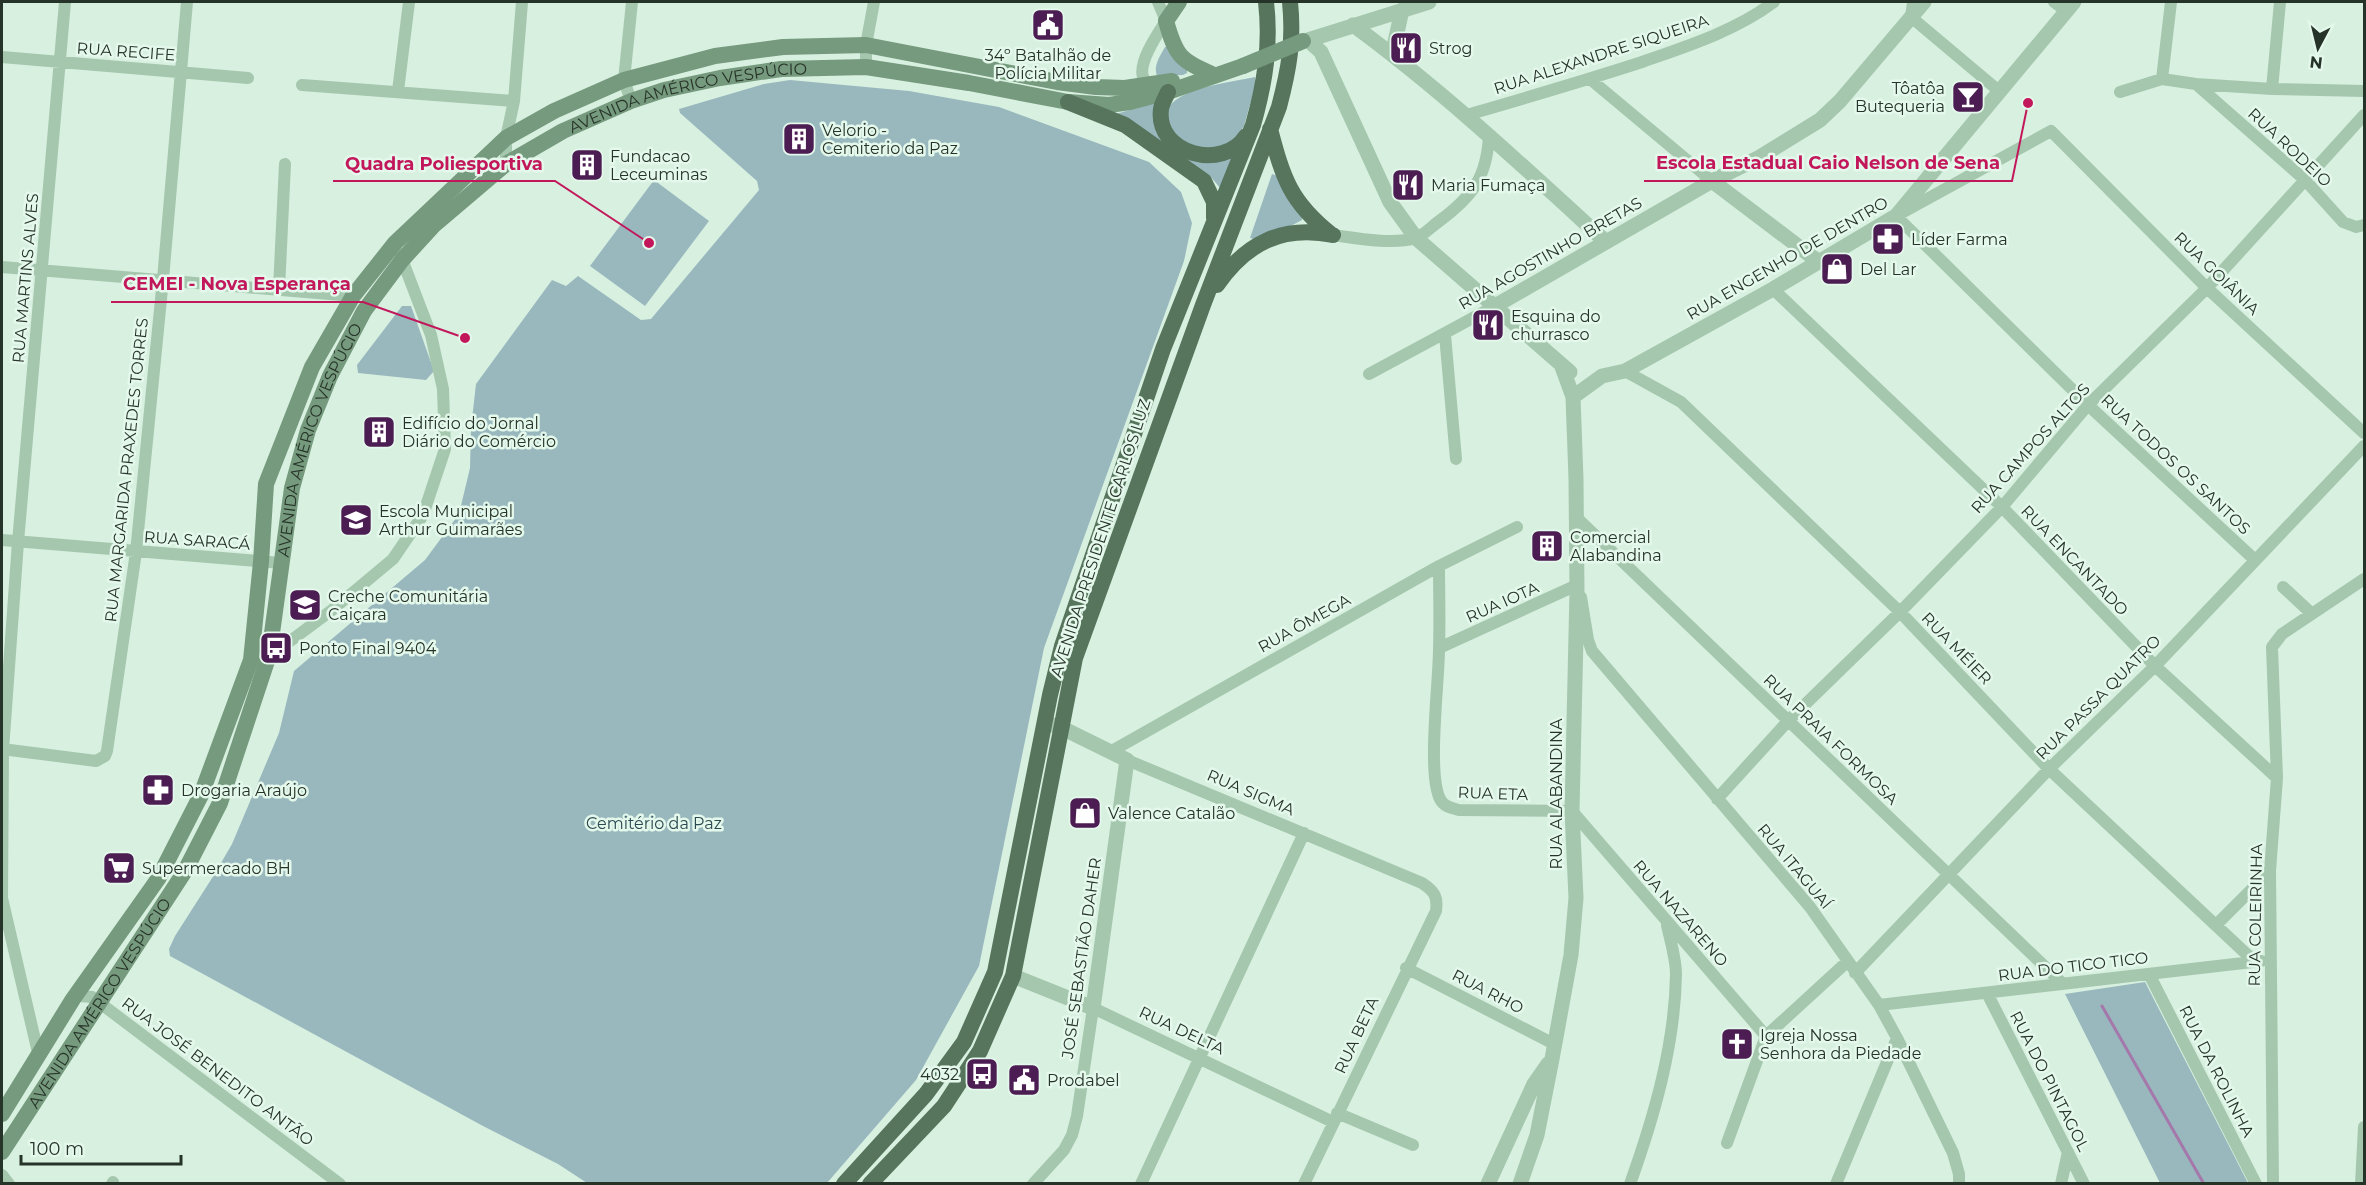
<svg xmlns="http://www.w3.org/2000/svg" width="2366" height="1185" font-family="Montserrat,sans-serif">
<rect width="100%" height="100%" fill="#d8f0e0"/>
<path fill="#99b8be" d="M 1169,46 L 1187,70 L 1187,73 L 1183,75 L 1157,76 C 1153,66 1160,56 1165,47 Z
M 1255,77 L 1256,83 L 1244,126 L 1235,140 L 1217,149 L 1189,147 L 1170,128 L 1167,111 C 1175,88 1232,82 1255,77 Z
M 790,80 L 909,91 L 999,107 L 1149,162 L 1181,192 L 1192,223 L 1184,261 L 1044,648 L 979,966 L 916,1080 L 827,1183 L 587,1183 L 558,1164 L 483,1126 L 170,956 L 169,949 L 175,936 L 214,875 L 232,844 L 279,733 L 294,671 L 425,560 L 459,514 L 470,468 L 471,428 L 476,384 L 552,280 L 566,286 L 578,276 L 641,320 L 651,319 L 759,190 L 757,181 L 680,113 L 679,109 L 764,84 Z
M 1157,102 L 1166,142 L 1232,156 L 1221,189 L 1210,176 L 1116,114 Z
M 1272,174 L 1278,176 L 1302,213 L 1302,220 C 1288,227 1265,243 1250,238 Z
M 654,180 L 709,221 L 645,306 L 590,266 Z
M 402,306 L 411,306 L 434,371 L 426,380 L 358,373 L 357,365 Z
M 2145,982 L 2248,1183 L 2160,1183 L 2065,994 Z"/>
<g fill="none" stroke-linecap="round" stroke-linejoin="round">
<path stroke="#a478ab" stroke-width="3" d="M 2102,1006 L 2204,1184"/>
<path stroke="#a5c7ae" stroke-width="12" d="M 1913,2 L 1911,17 L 1999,91
M 2054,2 L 2066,11
M 2,57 L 248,78
M 866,67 L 866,45 L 874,2
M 1590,79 L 1712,181
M 2162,79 L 2171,2
M 2196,84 L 2305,180 L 2343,222 L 2356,227 L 2364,225
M 302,85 L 514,101
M 1149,85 C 1147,82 1144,80 1143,77 C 1138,62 1158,33 1166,21 L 1158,2
M 2272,89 L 2280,2
M 398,91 L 409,2
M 2120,92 L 2162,79 L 2196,84 L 2272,89 L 2364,91
M 631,101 L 624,80 L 632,2
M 1467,115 C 1525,98 1584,81 1642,62 C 1688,46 1735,31 1774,2
M 506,164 L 506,138 L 514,101 L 522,2
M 1333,235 C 1355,238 1394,245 1415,238 C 1423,236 1431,227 1438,222 C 1472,197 1487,178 1489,135
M 2,267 L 353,296
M 279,289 L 285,164
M 1773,289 L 2002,507 L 2155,666 L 2277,778
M 1445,335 L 1456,459
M 1625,371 L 1681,402 L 1900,612 L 2049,769 L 2255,962
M 1369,374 L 1495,306
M 1576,517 L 2063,984
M 2,540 L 282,563
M 2255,560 L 2088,405 L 1896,216 L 2051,131 L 2207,288 L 2364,433
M 1439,566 C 1439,594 1440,621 1439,649 C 1439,682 1427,773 1440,799 C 1444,807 1452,808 1459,810 L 1572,811 L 1766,1036
M 2283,587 L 2311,613
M 1581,597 L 1588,640 L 1592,651 L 1810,907 L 1848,961 L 1879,1005 L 1897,1038 L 1953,1153 L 1959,1174 L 1959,1184
M 1439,648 L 1577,585
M 269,655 L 274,653 L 332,610 L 393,559 L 423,515 L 445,449 L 443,389 L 431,335 L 400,254
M 2,749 L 96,761 L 105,756 L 107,751 L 136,552 L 163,279 L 187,2
M 1110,752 L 1439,566 L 1517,527
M 1127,760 L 1422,883 C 1434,891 1438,896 1436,911 L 1304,1184
M 1717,799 L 1788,721 L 1900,612 L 2002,507 L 2088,405 L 2207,288 L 2364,115
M 2216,925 L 2270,871
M 1406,968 L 1554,1044
M 1855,973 L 2049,769 L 2155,666 L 2364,446
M 2149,974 L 2256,1184
M 1987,993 L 2084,1184
M 73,999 L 79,996 L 92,997 L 340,1184
M 1879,1005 L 2261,961
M 39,1057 L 2,898 L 3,750 L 18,542 L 65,2
M 1337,1113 L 1413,1145
M 1727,1143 L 1766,1036 L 1848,961
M 2,1175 L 9,1184
M 112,1184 L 113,1182
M 1033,1184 L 1064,1150 L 1072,1135 L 1077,1116 L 1093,1008 L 1333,1122
M 1141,1184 L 1304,833
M 1630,1184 C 1654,1117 1675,1045 1676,974 C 1676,958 1670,940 1667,925
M 1836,1184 L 1897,1038
M 2061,1184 L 2068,1152
M 2273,1184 L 2270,871 L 2277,778 L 2272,647 L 2282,634 L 2364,579
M 2361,1184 L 2364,1127"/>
<path stroke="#a5c7ae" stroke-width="15" d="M 1353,25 C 1443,91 1524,167 1606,242
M 1308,40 L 1321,52 L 1390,202 L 1416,238 L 1570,372
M 1308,40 L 1429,2
M 1399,59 L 1395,42 L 1402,10
M 1712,181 L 1819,262
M 1495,306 L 1712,181 L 1760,157 L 1820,120 L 1840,101 L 1924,2
M 1573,397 L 1602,376 L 1625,371 L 1773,289 L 1896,216 L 2074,2
M 1013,976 L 1093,1008 L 1127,760 L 1060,727 L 1045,723
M 1488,1184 L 1534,1084 L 1548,1064
M 1520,1184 L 1537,1135 L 1552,1059 L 1571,955 L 1576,898 L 1572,811 L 1577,591 L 1576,479 L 1573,397 L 1562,367"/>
<g stroke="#769a7d" stroke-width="16">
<path d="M 1179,2 L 1166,21 C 1176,57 1180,60 1214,75"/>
<path d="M 2,1114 L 73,999 L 158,879 L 201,795 L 251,660 L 261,562 L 266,484 L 312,367 L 353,296 L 395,243 L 506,138 L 554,111 L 624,80 L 715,56 L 783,47 L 866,45 L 1057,82 L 1096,87 L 1125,88 L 1172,81"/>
<path id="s1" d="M 2,1152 L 185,871 L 220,803 L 269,655 L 292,488 L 308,430 L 330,376 L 364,311 L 402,260 L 433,226 L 506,164 L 563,131 L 631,101 L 664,90 L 720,78 L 781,69 L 866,67 L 969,83 L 1068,102 L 1109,105 L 1130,102 L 1168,92 L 1243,66"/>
</g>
<path stroke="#57745c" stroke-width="16" d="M 1168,92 C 1166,97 1162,103 1161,109 C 1155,154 1223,172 1246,136
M 1068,102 L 1125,125 L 1204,181 L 1214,202 L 1214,218
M 1270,129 C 1283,178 1290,202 1332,235
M 1217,285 C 1246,243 1282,225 1333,235
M 844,1184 L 926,1094 L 964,1042 L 995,972 L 1050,695 L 1062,646 L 1163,349 L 1253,125 C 1265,83 1271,44 1266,2
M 870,1184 L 944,1106 L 980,1051 L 1013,976 L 1075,658 L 1203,305 L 1279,107 C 1289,69 1294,41 1290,2"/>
<path stroke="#769a7d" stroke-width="16" d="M 1243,66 L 1303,41"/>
</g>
<defs>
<symbol id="civic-square" viewBox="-11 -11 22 22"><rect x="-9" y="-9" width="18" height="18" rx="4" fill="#4c1d52" stroke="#e4f8eb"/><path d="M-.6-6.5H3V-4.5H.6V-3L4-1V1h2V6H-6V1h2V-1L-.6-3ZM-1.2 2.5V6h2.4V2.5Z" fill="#fff"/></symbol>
<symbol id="restaurant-square" viewBox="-11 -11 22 22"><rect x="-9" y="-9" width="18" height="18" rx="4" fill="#4c1d52" stroke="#e4f8eb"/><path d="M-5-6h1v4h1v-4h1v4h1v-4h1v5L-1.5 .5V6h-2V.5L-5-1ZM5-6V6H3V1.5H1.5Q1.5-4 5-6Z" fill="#fff"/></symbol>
<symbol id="bar-square" viewBox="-11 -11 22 22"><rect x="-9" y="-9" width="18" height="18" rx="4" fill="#4c1d52" stroke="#e4f8eb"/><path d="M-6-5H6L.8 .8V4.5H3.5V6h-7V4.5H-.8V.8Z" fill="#fff"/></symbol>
<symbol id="building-square" viewBox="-11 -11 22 22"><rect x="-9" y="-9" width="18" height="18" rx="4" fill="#4c1d52" stroke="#e4f8eb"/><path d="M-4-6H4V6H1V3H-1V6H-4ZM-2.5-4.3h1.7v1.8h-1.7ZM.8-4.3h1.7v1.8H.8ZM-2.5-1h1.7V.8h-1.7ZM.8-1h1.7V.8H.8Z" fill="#fff"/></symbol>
<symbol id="pharmacy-square" viewBox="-11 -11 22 22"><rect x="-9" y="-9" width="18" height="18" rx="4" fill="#4c1d52" stroke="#e4f8eb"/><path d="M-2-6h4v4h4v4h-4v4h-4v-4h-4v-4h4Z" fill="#fff"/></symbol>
<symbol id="shop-square" viewBox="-11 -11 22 22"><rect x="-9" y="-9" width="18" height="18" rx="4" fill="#4c1d52" stroke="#e4f8eb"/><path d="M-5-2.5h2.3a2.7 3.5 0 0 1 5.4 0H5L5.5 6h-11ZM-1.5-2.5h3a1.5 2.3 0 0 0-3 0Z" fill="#fff"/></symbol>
<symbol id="school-square" viewBox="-11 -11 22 22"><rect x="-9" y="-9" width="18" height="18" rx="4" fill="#4c1d52" stroke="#e4f8eb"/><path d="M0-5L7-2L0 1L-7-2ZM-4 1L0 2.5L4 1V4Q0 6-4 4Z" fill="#fff"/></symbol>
<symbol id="bus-square" viewBox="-11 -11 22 22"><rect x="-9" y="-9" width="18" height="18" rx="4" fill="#4c1d52" stroke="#e4f8eb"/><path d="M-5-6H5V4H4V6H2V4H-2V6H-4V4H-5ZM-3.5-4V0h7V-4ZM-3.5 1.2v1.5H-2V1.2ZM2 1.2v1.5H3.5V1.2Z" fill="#fff"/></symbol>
<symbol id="supermarket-square" viewBox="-11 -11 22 22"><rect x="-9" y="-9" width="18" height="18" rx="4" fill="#4c1d52" stroke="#e4f8eb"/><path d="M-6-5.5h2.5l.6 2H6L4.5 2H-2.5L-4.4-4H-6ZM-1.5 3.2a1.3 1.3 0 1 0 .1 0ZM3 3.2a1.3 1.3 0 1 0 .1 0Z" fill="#fff"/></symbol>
<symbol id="church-square" viewBox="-11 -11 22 22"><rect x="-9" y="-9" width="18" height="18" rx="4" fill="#4c1d52" stroke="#e4f8eb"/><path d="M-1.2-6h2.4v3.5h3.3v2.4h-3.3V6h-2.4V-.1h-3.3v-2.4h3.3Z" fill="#fff"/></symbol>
</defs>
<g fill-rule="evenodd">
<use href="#civic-square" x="1029" y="6" width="38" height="38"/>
<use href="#restaurant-square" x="1387" y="29" width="38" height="38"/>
<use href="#bar-square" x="1949" y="78" width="38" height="38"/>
<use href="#building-square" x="780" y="120" width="38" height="38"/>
<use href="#building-square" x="568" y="146" width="38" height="38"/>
<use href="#restaurant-square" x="1389" y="166" width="38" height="38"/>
<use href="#pharmacy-square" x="1869" y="220" width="38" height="38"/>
<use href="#shop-square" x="1818" y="250" width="38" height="38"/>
<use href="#restaurant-square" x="1469" y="306" width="38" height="38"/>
<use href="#building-square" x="360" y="413" width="38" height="38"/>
<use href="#school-square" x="337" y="501" width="38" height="38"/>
<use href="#building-square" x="1528" y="527" width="38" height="38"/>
<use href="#school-square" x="286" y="586" width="38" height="38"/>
<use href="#bus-square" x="257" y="629" width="38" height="38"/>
<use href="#pharmacy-square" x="139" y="771" width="38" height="38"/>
<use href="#shop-square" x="1066" y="794" width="38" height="38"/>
<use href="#supermarket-square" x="100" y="849" width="38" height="38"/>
<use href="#church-square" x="1718" y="1025" width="38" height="38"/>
<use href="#bus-square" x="963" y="1055" width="38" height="38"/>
<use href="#civic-square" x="1005" y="1061" width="38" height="38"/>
</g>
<g text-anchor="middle" stroke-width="5" stroke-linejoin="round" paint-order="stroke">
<g font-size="16" fill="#263328" stroke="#e4f8eb" text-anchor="start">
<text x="1429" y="54">Strog</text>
<text x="1048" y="61" text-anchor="middle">34º Batalhão de<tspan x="1048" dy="18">Polícia Militar</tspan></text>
<text x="1945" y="94" text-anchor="end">Tôatôa<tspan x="1945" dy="18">Butequeria</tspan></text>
<text x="822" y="136">Velorio -<tspan x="822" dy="18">Cemiterio da Paz</tspan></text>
<text x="610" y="162">Fundacao<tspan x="610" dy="18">Leceuminas</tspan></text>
<text x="1431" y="191">Maria Fumaça</text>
<text x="1911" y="245">Líder Farma</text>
<text x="1860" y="275">Del Lar</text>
<text x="1511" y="322">Esquina do<tspan x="1511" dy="18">churrasco</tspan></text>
<text x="402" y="429">Edifício do Jornal<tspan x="402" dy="18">Diário do Comércio</tspan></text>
<text x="379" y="517">Escola Municipal<tspan x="379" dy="18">Arthur Guimarães</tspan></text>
<text x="1570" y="543">Comercial<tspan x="1570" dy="18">Alabandina</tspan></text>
<text x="328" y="602">Creche Comunitária<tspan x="328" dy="18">Caiçara</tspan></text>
<text x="299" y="654">Ponto Final 9404</text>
<text x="181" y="796">Drogaria Araújo</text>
<text x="1108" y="819">Valence Catalão</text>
<text x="142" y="874">Supermercado BH</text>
<text x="1760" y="1041">Igreja Nossa<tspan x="1760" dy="18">Senhora da Piedade</tspan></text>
<text x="959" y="1080" text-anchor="end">4032</text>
<text x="1047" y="1086">Prodabel</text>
</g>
<g font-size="16" fill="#263328" stroke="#e4f8eb">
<text transform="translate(126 51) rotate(4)" y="6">RUA RECIFE</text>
<text transform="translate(1601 54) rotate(-18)" y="6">RUA ALEXANDRE SIQUEIRA</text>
<text dy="6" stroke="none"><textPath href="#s1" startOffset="1330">AVENIDA AMÉRICO VESPÚCIO</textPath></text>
<text transform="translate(2290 147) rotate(43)" y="6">RUA RODEIO</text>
<text transform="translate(1550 253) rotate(-30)" y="6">RUA AGOSTINHO BRETAS</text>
<text transform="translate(1787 258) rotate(-30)" y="6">RUA ENGENHO DE DENTRO</text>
<text transform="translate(2217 273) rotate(44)" y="6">RUA GOIÂNIA</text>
<text transform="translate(25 278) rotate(-85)" y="6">RUA MARTINS ALVES</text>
<text dy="6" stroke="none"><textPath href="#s1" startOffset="790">AVENIDA AMÉRICO VESPÚCIO</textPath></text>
<text transform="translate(2030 448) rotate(-48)" y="6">RUA CAMPOS ALTOS</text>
<text transform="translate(2176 464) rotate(43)" y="6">RUA TODOS OS SANTOS</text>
<text transform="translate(126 470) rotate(-84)" y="6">RUA MARGARIDA PRAXEDES TORRES</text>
<text transform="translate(1100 538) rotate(-72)" y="6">AVENIDA PRESIDENTE CARLOS LUZ</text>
<text transform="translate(197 540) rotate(4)" y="6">RUA SARACÁ</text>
<text transform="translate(2075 560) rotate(46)" y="6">RUA ENCANTADO</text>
<text transform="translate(1502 602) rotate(-24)" y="6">RUA IOTA</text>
<text transform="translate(1304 623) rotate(-29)" y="6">RUA ÔMEGA</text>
<text transform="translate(1957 648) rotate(46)" y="6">RUA MÉIER</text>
<text transform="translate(2098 697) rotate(-45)" y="6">RUA PASSA QUATRO</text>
<text transform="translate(1831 739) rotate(44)" y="6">RUA PRAIA FORMOSA</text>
<text transform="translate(1251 792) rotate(23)" y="6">RUA SIGMA</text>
<text transform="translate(1493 793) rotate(2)" y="6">RUA ETA</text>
<text transform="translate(1556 794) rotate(-90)" y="6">RUA ALABANDINA</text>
<text transform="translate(1795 866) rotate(50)" y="6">RUA ITAGUAÍ</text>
<text transform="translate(1681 913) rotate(49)" y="6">RUA NAZARENO</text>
<text transform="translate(2255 915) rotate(-89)" y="6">RUA COLEIRINHA</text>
<text transform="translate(1081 958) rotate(-82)" y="6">JOSÉ SEBASTIÃO DAHER</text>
<text transform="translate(2073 966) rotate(-7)" y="6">RUA DO TICO TICO</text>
<text transform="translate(1488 991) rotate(27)" y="6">RUA RHO</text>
<text dy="6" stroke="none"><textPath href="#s1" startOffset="178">AVENIDA AMÉRICO VESPÚCIO</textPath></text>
<text transform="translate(1182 1030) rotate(25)" y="6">RUA DELTA</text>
<text transform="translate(1356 1035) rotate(-65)" y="6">RUA BETA</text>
<text transform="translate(218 1071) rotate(37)" y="6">RUA JOSÉ BENEDITO ANTÃO</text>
<text transform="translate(2217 1071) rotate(63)" y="6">RUA DA ROLINHA</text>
<text transform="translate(2050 1081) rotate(63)" y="6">RUA DO PINTAGOL</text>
</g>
<g font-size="16" fill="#2b4950" stroke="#e4f8eb">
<text x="654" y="829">Cemitério da Paz</text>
</g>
</g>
<path fill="none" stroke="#c2185b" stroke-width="2" d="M2028 103L2012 181H1644M649 243L555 181H333M465 338L363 302H111"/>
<g fill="#c2185b" stroke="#e4f8eb" stroke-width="2">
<circle cx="2028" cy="103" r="6"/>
<circle cx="649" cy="243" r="6"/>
<circle cx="465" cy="338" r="6"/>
</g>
<g font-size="18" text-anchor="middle" font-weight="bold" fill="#c2185b" stroke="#e4f8eb" stroke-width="5" stroke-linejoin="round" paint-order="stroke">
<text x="1828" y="169">Escola Estadual Caio Nelson de Sena</text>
<text x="444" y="170">Quadra Poliesportiva</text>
<text x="237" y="290">CEMEI - Nova Esperança</text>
</g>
<rect width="2366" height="1185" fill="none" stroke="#263328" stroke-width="6"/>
<g transform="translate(2318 48) rotate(187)" stroke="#e4f8eb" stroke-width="4.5" paint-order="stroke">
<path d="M0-4.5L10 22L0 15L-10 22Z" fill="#263328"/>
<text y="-9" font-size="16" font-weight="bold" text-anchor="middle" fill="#263328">N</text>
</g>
<path d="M21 1155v9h160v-9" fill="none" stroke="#263328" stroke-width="3"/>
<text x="30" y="1155" font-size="18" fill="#263328" stroke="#e4f8eb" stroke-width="4.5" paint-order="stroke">100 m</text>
</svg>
